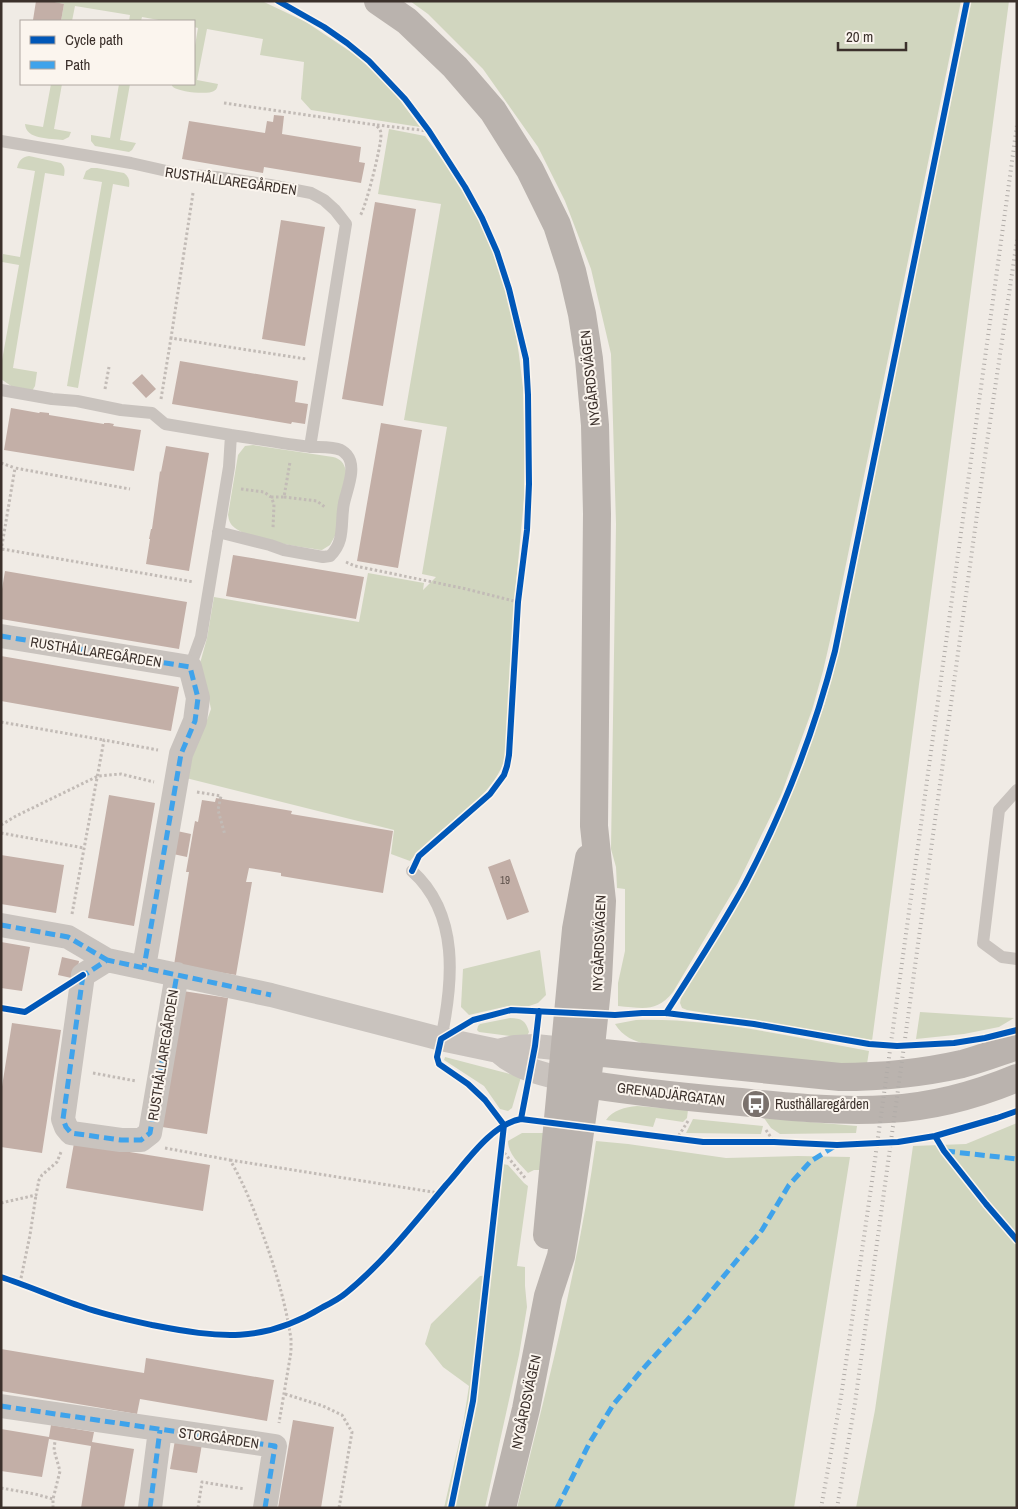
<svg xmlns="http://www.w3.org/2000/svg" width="1018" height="1509" font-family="'Archivo Narrow',sans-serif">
<rect width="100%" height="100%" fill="#f0ebe5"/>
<path fill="#d1d6bf" d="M 48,1 L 262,1 L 306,22 L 357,56 L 393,91 L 420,127 L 311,110 L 301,99 L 304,62 L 260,55 L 263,39 L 207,29 L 197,80 L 218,84 C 217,88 217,89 214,91 C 208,95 179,92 173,87 C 172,86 172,85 171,84 L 194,84 L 194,51 L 198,28 L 194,27 L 194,21 L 164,21 L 142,17 L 141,21 L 129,21 L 130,15 L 75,6 L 72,21 L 61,21 L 64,4 Z
M 410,1 L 961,1 L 834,623 L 823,671 L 812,710 L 781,795 L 738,883 L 673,992 C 656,1013 643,1008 618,1006 L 618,983 L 625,951 L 625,889 L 617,888 L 616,867 L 611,849 L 616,524 L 611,354 L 591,269 L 565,201 L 538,147 L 483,69 L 428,14 Z
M 970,1 L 1009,1 L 872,1041 L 687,1010 L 682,1008 L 680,1003 L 681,998 L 748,886 L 775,830 L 803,764 L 825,703 L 834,670 L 880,448 Z
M 51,84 L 62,84 L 54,129 L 71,132 L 69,137 L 63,140 C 50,138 26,140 25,124 L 43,127 Z
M 119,84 L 130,84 L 120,140 L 136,143 L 132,150 L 129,152 L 95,146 L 91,141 L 91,135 L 110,138 Z
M 389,129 L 425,136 L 453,174 L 484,229 L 505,285 L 514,322 L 519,355 L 523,388 L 525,454 L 524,499 L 515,595 L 505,759 C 492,797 454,817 426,844 C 420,849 415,855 410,861 L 391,854 L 394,830 L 186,778 L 192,749 L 203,731 L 211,709 L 206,685 L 199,667 L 207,638 L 214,597 L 359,622 L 368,573 L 424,583 L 423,590 L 436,577 L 422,574 L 447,427 L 404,420 L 441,204 L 378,194 Z
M 29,156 L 61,163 C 65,167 65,170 64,176 L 45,173 L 13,368 L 37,372 L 35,386 L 32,391 L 14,388 L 1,379 L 1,366 L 19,265 L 2,262 L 3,254 L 20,257 L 35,171 L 17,168 C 19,160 22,157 29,156 Z
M 91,168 L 97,168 L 124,173 C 129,177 130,181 129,187 L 113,184 L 78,388 L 67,386 L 102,182 L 83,179 L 86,171 Z
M 253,445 L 333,457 C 341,459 344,463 346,471 L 336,534 L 330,545 L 322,550 C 302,547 250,540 235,528 C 230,524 229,521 228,515 L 238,455 L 245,446 Z
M 540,950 L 546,995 L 538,1003 L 529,1006 L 508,1006 L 469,1015 L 461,1007 L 463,969 Z
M 920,1012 L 1014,1018 L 999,1027 L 964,1034 L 916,1039 Z
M 510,1018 C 522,1018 526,1021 529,1032 L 526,1038 L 479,1032 L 477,1030 L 478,1026 L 480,1024 Z
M 636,1020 C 714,1018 793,1037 869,1051 L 867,1064 L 852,1065 L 648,1045 C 634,1041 623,1037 615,1024 Z
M 445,1057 L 521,1077 L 512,1108 L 508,1111 L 500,1109 L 484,1086 L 444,1060 Z
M 637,1106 L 688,1110 L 687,1118 L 683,1122 L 656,1118 L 653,1127 L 606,1120 C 613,1110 625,1107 637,1106 Z
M 764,1118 L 857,1126 L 856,1133 L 780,1134 L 771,1128 Z
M 693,1119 L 763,1126 L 761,1134 L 686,1133 Z
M 1017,1123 L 1017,1508 L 856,1508 L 875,1410 L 913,1146 L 966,1144 Z
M 522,1133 L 548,1133 L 540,1170 L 534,1170 L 528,1173 C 519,1163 508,1154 508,1141 Z
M 596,1141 L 628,1144 L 726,1158 L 798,1156 L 850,1157 L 794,1508 L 517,1508 C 547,1387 579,1265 596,1141 Z
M 503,1164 L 508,1165 L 524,1183 L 528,1186 L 517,1266 L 525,1267 L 525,1286 L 527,1307 L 519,1355 L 485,1508 L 444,1508 L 463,1425 L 469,1386 L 443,1367 L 425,1344 L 431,1324 L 480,1276 L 491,1275 Z"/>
<path fill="#c3afa7" d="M 36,1 L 50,1 L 64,4 L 61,21 L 33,20 Z
M 274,115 L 284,116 L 282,134 L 361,147 L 359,162 L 365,163 L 361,183 L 264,167 L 263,173 L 182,159 L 189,121 L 265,133 L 267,121 L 273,122 Z
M 375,202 L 416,209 L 383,406 L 342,399 Z
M 281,220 L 325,227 L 305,346 L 262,339 Z
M 180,361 L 298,381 L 295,402 L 308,404 L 305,424 L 292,422 L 291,424 L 172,404 Z
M 142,374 L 156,389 L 146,398 L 132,383 Z
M 11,408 L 39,413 L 40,412 L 49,413 L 49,415 L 104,424 L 104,423 L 109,423 L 114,424 L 113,426 L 141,430 L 134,471 L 4,450 Z
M 381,423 L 422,430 L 398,568 L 357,561 Z
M 166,446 L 209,453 L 189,571 L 146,564 L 150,539 L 149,539 L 151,529 L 152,529 L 160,471 L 161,472 Z
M 233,555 L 364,577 L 356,619 L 226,596 Z
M 5,571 L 187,602 L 179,649 L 1,619 L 1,595 Z
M 1,656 L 179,687 L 171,731 L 1,701 Z
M 109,795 L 155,803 L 134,926 L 88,918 Z
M 216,798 L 292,811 L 291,814 L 393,831 L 383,893 L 281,876 L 281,873 L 249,868 L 246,882 L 252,882 L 236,975 L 174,965 L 189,872 L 186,872 L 195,821 L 198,822 L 202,800 L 215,802 Z
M 177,831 L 191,834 L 187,857 L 173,854 Z
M 1,855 L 64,865 L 56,913 L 1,904 Z
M 510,859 L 529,912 L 507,920 L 488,867 Z
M 1,942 L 30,947 L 22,991 L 1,988 Z
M 62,957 L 79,961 L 76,979 L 58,975 Z
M 183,991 L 228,998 L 207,1134 L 162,1127 Z
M 12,1023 L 61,1030 L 42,1153 L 1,1147 L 1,1093 Z
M 74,1143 L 210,1165 L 203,1211 L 66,1188 Z
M 1,1349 L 144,1373 L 146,1358 L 274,1380 L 267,1421 L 140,1399 L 137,1414 L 1,1391 Z
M 293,1420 L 334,1427 L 321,1508 L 278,1508 Z
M 51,1425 L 94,1432 L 92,1442 L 134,1449 L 124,1508 L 81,1508 L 91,1446 L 49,1439 L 42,1477 L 1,1471 L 1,1429 L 49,1437 Z
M 175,1440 L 202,1444 L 197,1473 L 170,1469 Z"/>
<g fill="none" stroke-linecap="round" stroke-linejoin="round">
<path stroke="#c2bbb6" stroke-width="3" stroke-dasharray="2.5 2.5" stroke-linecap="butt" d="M 224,103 L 376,125 C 379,128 381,130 381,135 C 381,147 366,207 360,216
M 377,125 L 429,131
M 193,193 L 171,338 L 306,359
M 105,389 L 109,367
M 161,399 L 171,338
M 1,463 L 15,468
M 241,489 L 264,492 L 271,497 L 274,504 L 273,528
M 271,497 L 284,497 L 290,462
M 284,497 L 317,501 L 326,508
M 2,549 L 194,582
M 1,551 L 15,468 L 130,489
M 346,562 L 355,566 L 462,588 L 518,602
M 1,722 L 104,740
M 197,792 L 221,796 L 218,810 L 225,835
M 1,825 L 16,816 L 98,776 L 121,774 L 154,782
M 1,833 L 84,848
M 72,914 L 104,740 L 158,750
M 93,1073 L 136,1081
M 766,1130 L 774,1142
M 676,1140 L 688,1121
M 165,1148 L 230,1160 C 242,1180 251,1202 259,1224 C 273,1261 285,1299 291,1339 L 291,1352 L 279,1423
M 501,1149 L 526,1179
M 230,1160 L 439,1193
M 1,1203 L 36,1195 L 39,1180 L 42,1175 L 57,1162 L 61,1152
M 20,1283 L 30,1235 L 36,1195
M 285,1394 L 323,1406 L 342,1415 L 352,1432 L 339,1508
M 1,1488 L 35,1494 L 53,1499
M 53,1508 L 53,1499 L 60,1471 L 54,1450 L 55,1441
M 198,1508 L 202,1482 L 245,1489"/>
<path stroke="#c9c3be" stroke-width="12" d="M 1,141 L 131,163 L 180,174 L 216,177 L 270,185 L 311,193 L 324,200 L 335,210 L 346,224 L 310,447
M 1,390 L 52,399 L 77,401 L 121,410 L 152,413 L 165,424 L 231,435
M 190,667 L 201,637 L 229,467 L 231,435 C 258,439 284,444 311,447 C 321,447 332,446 341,450 C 342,450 346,454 347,455 C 357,467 347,489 344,503 C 340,522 346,541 330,556 L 323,557 L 284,550 L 270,545 L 218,532
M 1017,790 L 999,810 L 983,943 L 1002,957 L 1017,959
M 412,871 C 460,914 453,983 441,1039"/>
<path stroke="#c9c3be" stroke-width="24" d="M 1,636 L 190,667 L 198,698 L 195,721 L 181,754 L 144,967
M 1,925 L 68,937 L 107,960
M 177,974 L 150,1133 L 141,1140 L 121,1140 L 71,1133 L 66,1127 L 63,1119 L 83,975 L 107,960 L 271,995 L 441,1039 L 498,1051 L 515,1047 L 535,1046 L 565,1049
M 498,1051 C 518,1069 537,1072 562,1079
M 1,1406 L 275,1446 L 265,1508
M 150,1508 L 160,1430"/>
<path stroke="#bab3ae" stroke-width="28" d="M 378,1 L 407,21 L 455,67 L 493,111 L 530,170 L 557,225 L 572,271 L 582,314 L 589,359 L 595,425 L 597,514 L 594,826 L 602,901 L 598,980 L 587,1084 L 568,1214 L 561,1256 L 548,1296 L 526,1409 L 502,1508
M 574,1050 L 840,1077 C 881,1077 922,1073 962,1064 C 981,1059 999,1052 1017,1046
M 568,1081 C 625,1091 683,1097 741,1102 C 790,1107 839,1112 888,1109 C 932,1107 976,1095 1017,1078
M 547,1235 L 576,929 L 589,858"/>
<path stroke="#b1aca8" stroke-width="4" stroke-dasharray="1 4" stroke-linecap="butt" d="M 821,1508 L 841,1397 L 873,1174 L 1017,125
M 837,1508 L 855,1403 L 986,449 L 1017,240"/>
<path stroke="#3fa3eb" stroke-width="5" stroke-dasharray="10 5" stroke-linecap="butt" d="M 1,636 L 190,667 L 198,698 L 195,721 L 181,754 L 144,967
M 1,925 L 68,937 L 107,960
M 83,975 L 63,1119 L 66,1127 L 71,1133 L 121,1140 L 141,1140 L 150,1133 L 177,974
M 80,978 L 107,960 L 271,995
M 945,1151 L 1017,1159
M 1,1406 L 275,1446 L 265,1508
M 150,1508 L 160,1430
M 557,1508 L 590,1442 L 613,1405 L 641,1371 L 690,1317 L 762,1230 L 789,1185 L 811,1161 L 835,1146"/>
<defs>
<path id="cycleway" d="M 278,1 L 324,27 L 347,43 L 369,61 L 405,99 L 429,131 L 465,187 L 482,218 L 497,252 L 509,289 L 526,359 L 528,395 L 529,484 L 527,530 L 518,602 L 509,755 L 507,766 L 504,775 L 490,794 L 419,856 L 412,871
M 1,1008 L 25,1012 L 83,975
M 666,1013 C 693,971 721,928 745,884 C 785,808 814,733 835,651 L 967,1
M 521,1119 L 535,1046 L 539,1011
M 935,1136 L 944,1151 L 986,1204 L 1017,1240
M 1,1277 C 29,1286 55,1298 83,1307 C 105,1315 129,1320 152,1325 C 219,1338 263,1344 323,1307 C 331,1303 339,1299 346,1293 C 383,1263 415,1222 446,1185 C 466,1163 490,1125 521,1119 L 703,1142 L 774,1142 L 837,1145 L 898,1142 L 935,1136 L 997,1118 L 1017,1111
M 451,1508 L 473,1401 L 504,1125 L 485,1100 L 468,1084 L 439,1064 L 437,1057 L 441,1039 L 473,1020 L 511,1010 L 615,1015 L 642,1013 L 666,1013 L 754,1024 L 869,1044 L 897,1046 L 954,1043 L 985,1038 L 1017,1030"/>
</defs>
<use href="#cycleway" stroke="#fbf5ee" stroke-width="9"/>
<use href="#cycleway" stroke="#0057b8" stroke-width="6"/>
</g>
<defs>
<symbol id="bus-disc" viewBox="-11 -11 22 22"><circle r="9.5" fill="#7a716c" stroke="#fbf5ee"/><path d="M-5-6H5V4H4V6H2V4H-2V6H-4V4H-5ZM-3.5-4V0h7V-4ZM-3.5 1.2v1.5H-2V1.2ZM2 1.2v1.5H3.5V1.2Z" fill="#fff"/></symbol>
</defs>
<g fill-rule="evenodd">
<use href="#bus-disc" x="740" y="1088" width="32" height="32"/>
</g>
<g text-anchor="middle" stroke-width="4" stroke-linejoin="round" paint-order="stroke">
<g font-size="11" fill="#5d504a">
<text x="505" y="884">19</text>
</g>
<g font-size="14" fill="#3b302b" stroke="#fbf5ee">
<text transform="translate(231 181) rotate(8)" y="5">RUSTHÅLLAREGÅRDEN</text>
<text transform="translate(590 378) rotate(-96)" y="5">NYGÅRDSVÄGEN</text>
<text transform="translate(96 652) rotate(9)" y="5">RUSTHÅLLAREGÅRDEN</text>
<text transform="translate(599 943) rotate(-88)" y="5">NYGÅRDSVÄGEN</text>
<text transform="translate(163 1055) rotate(-81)" y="5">RUSTHÅLLAREGÅRDEN</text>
<text transform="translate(671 1094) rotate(7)" y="5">GRENADJÄRGATAN</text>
<text transform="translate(526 1402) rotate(-78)" y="5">NYGÅRDSVÄGEN</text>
<text transform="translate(219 1438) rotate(8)" y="5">STORGÅRDEN</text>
</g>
<g font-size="14" fill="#3b302b" stroke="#fbf5ee" text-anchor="start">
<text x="775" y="1109">Rusthållaregården</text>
</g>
</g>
<rect width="1018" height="1509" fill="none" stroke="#3b302b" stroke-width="5"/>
<rect x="20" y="20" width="175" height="65" fill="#fbf5ee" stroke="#aea6a0"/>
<rect x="30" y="36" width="25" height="8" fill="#0057b8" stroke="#aea6a0"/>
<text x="65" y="45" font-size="15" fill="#3b302b">Cycle path</text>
<rect x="30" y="61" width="25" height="8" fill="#3fa3eb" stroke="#aea6a0"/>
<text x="65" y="70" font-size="15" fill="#3b302b">Path</text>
<path d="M838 42v8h68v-8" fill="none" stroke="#3b302b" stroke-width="2.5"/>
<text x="846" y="42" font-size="15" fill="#3b302b" stroke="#fbf5ee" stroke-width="4" paint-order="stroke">20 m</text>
</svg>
